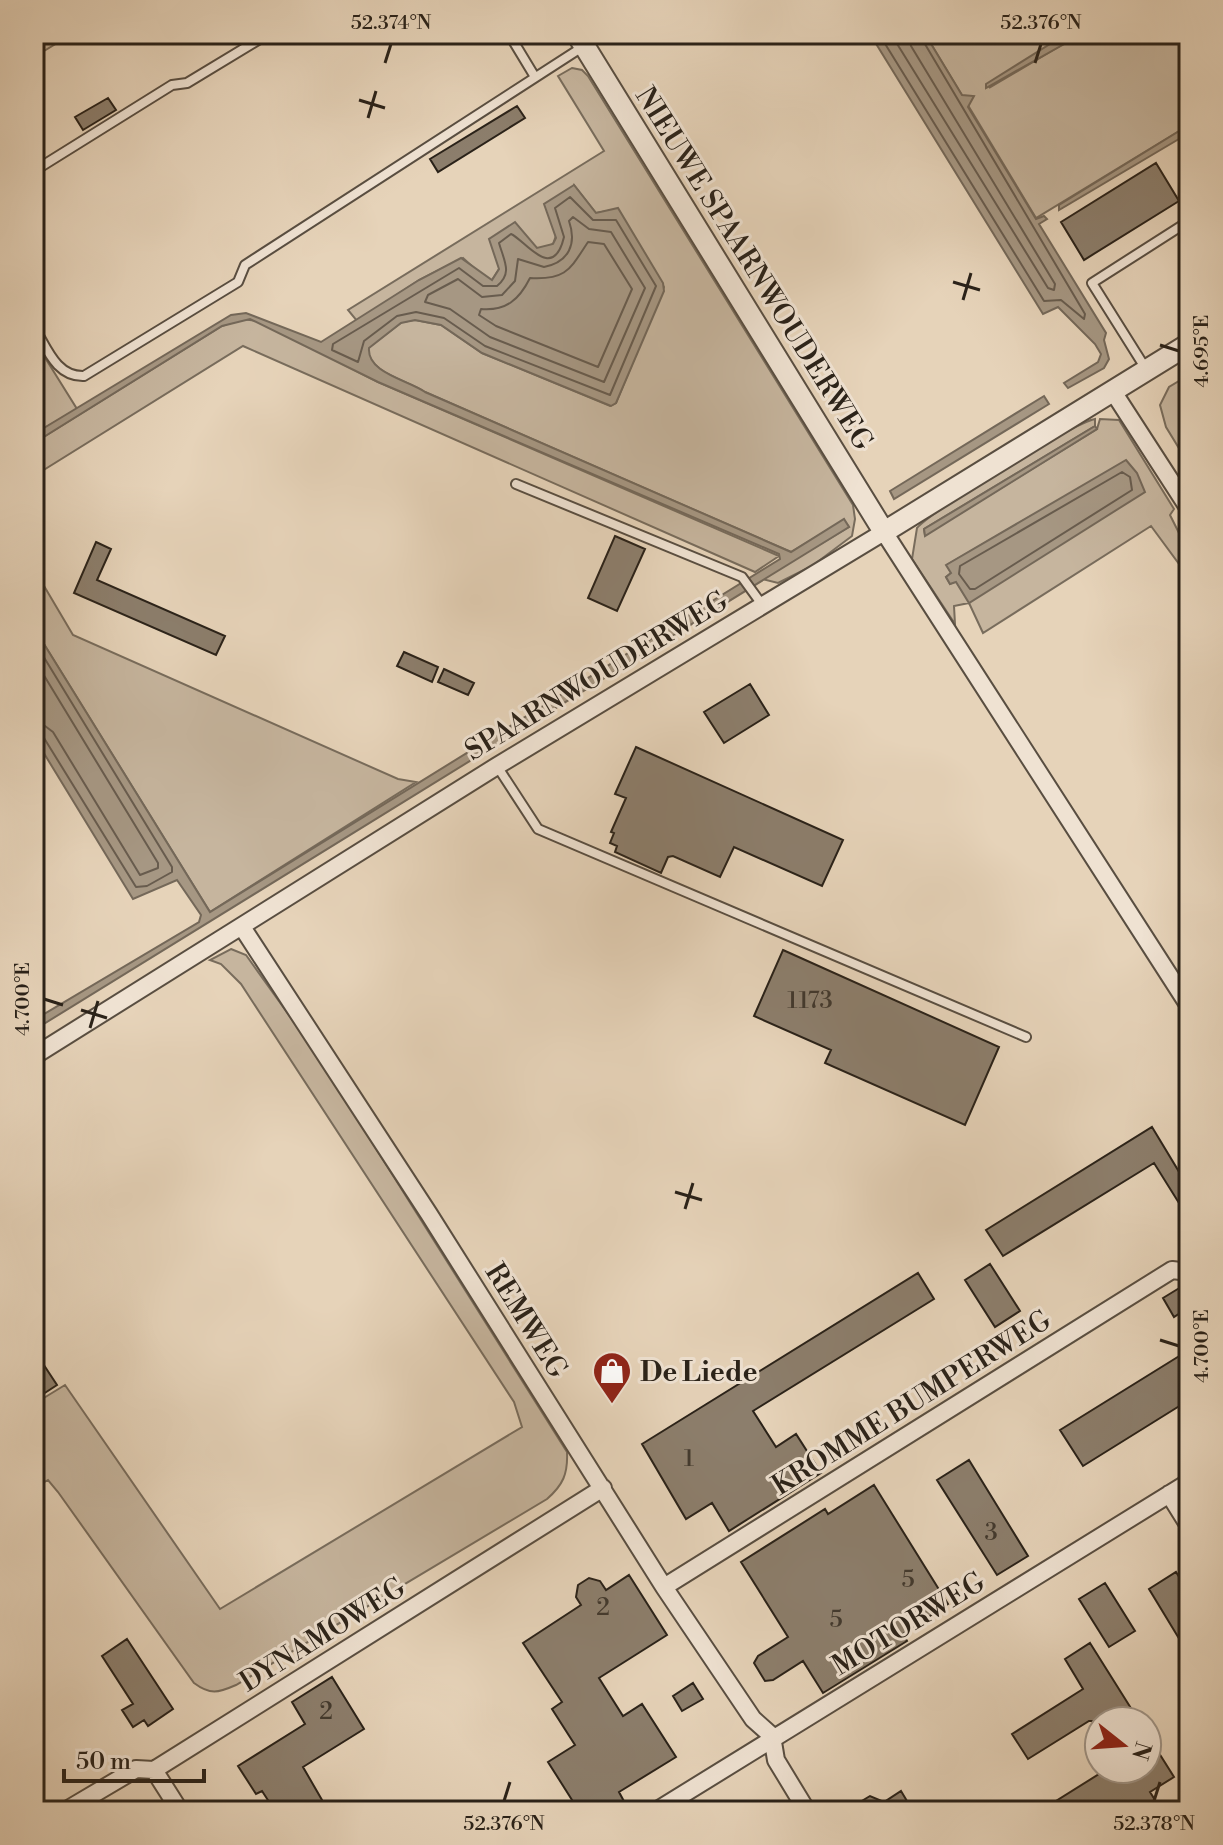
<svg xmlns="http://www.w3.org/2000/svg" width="1223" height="1845" font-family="'Libre Bodoni',serif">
<rect width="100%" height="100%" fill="#e6d3b9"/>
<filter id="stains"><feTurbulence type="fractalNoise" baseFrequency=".0025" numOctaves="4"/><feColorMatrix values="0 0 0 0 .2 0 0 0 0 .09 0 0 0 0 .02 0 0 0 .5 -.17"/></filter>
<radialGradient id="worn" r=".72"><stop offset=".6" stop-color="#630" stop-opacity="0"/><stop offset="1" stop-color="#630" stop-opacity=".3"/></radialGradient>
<path fill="#c6b59e" stroke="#786c5c" stroke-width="2" fill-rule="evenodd" d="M 34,34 L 72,34 L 34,57 Z
M 925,34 L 1068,34 L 989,88 L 1080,34 L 1189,34 L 1189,125 L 1036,218 Z
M 572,68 L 582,70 L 588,76 L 853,505 L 855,519 L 852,536 L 812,566 L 778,583 L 762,579 L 849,527 L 844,520 L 791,552 L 425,392 C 408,380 367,373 368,348 L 402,322 L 415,320 L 441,325 L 482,353 L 610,406 L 616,403 L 664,287 L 618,209 L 596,213 L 574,185 L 553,244 L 499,269 L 492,280 L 487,280 L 463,258 L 419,280 L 357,321 L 348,310 L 604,151 L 558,76 Z
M 241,319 L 259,321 L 378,382 L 779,556 L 755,572 L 243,346 L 34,476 L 34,443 L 222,326 Z
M 34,340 L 77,409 L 34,434 Z
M 1189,375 L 1189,463 L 1188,463 L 1166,427 L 1160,405 L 1169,387 Z
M 1095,419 L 1095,426 L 924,529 L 925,535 L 1097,429 L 1100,419 L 1119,420 L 1174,509 L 1170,515 L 1189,553 L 1189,567 L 1185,572 L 1151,526 L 983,633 L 969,603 L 954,606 L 955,624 L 912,559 L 917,528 C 931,511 1075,422 1095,419 ZM 1031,516 L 969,602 L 956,581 L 950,584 L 946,577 L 951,573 L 947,565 Z
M 34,569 L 73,635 L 398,779 L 416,782 L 210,912 L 34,628 Z
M 231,949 L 246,955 L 314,1050 L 567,1452 C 568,1474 563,1485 547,1499 L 236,1685 C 218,1693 210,1695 194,1683 L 58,1492 L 48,1480 L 34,1488 L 34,1404 L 65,1385 L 220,1609 L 522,1427 L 514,1402 L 241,984 L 221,964 L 210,960 Z"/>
<path fill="#a69783" stroke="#746859" stroke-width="2" d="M 870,34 L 925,34 L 962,95 L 974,96 L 968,107 L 1036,219 L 1044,216 L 1047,219 L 1039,224 L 1106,333 L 1104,340 L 1109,359 L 1104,368 L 1068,388 L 1064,383 L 1098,362 L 1101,354 L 1095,344 L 1058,307 L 1043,314 Z
M 1066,34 L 1082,34 L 986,88 L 986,84 Z
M 1189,125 L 1189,133 L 1059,210 L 1059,205 Z
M 574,185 L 596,213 L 618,208 L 663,283 L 664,291 L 616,403 L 611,406 L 482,353 L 441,325 L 415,320 L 401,323 L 369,348 C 367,373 408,380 425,392 L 791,552 L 844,519 L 849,527 L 34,1030 L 34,1020 L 199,922 L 201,915 L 177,880 L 133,899 L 34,737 L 34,628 L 210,912 L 780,559 L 779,554 L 378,382 L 250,319 L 222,326 L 34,443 L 34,434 L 231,315 L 246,313 L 321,342 L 419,280 L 461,258 L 492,280 L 499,269 L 489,239 L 515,222 L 537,248 L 553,244 L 556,238 L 544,204 Z
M 1044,396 L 1049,404 L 894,499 L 890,491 Z
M 1095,426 L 1097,429 L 925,536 L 924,529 Z
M 1126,460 L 1137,473 L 1145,492 L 969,603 L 956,582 L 950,584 L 946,577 L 951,573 L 946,565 Z"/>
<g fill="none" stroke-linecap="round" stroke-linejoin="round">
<path stroke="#685c4e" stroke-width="2" d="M 879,34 L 1044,301 L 1061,300 L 1084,319 L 1085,314 L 919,34
M 891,34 L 1048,288 L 1054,290 L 1055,284 L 911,46 L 909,34
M 570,197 L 593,220 L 616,220 L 656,286 L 610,395 L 485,346 L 444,318 L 416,312 L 397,316 L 364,341 L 358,362 L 332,350 L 333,344 L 459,268 L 483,286 L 497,286 C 513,273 504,261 499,243 L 511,234 C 524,239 553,284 564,237 L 555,208 Z
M 573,217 L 589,229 L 611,232 L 645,288 L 604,382 L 490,337 L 450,309 L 425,302 L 428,295 L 458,279 L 482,297 L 502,295 L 515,281 L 518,259 L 544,267 C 569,262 577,244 569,221 Z
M 588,242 L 604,244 L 632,289 L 598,367 L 496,326 L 479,315 L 481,309 C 506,311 519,300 530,278 C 567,280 570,269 588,242 Z
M 1122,472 L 1130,477 L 1132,490 L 975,589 L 970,589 L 959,574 L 960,566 Z
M 34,641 L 172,867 L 172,872 L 147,886 L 136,887 L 44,738 L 34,734
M 34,659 L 158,863 L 158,868 L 140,875 L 53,732 L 45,726 L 34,724"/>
</g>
<path fill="#8c7e6c" stroke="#2a2219" stroke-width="2" d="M 108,98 L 116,110 L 83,130 L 75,117 Z
M 517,106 L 525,118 L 438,172 L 430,159 Z
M 1156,163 L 1179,201 L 1084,260 L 1061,222 Z
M 615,536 L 645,549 L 617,611 L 588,598 Z
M 96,542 L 111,549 L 97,580 L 225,636 L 216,655 L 74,593 Z
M 404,652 L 438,667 L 432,682 L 397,666 Z
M 444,669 L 474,683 L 468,695 L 438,682 Z
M 750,684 L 769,715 L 724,743 L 704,712 Z
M 636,747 L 843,840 L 822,886 L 734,847 L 720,877 L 673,856 L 668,857 L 661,873 L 615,852 L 617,846 L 610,843 L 614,833 L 611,832 L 626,798 L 615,794 Z
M 783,950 L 999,1047 L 965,1125 L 825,1063 L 831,1050 L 754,1016 Z
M 1152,1127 L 1181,1175 L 1189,1170 L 1189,1219 L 1154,1163 L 1003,1256 L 986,1230 Z
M 990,1264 L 1020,1311 L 995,1327 L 965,1280 Z
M 918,1273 L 934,1299 L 753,1411 L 776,1447 L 796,1434 L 821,1473 L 729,1531 L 712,1503 L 686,1519 L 642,1444 Z
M 1181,1287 L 1189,1299 L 1189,1307 L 1174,1317 L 1163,1298 Z
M 34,1350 L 57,1385 L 34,1400 Z
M 1189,1350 L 1189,1400 L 1083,1466 L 1060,1430 Z
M 969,1460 L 1028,1556 L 997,1575 L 937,1480 Z
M 874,1485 L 948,1604 L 903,1634 L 907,1641 L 823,1693 L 803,1661 L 773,1680 L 765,1681 L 754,1663 L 758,1656 L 788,1637 L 741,1562 L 825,1509 L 828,1514 Z
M 1176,1572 L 1189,1593 L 1189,1655 L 1149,1589 Z
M 629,1575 L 667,1635 L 599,1678 L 623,1716 L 642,1704 L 676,1757 L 619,1792 L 626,1805 L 617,1811 L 579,1811 L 548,1762 L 575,1745 L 552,1709 L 562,1702 L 523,1643 L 581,1605 L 576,1597 L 578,1585 L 589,1578 L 600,1581 L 606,1590 Z
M 1105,1583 L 1135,1631 L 1109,1647 L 1079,1599 Z
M 127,1639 L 173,1709 L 148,1726 L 144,1720 L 133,1727 L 122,1710 L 133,1704 L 102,1656 Z
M 1090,1643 L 1139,1721 L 1089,1721 L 1028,1759 L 1012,1734 L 1083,1689 L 1065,1659 Z
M 332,1677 L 364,1729 L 303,1767 L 322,1800 L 304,1811 L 275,1811 L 262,1791 L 256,1794 L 238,1766 L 305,1724 L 292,1702 Z
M 693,1683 L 703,1699 L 682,1711 L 673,1696 Z
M 1147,1734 L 1174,1777 L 1150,1792 L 1162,1811 L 1040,1811 L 1107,1769 L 1147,1769 Z
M 901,1791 L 913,1811 L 845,1811 L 870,1796 L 884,1802 Z"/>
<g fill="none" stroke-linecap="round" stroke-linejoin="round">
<defs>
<path id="service" d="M 509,34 L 535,77
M 34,171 L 172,85 L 187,83 L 268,34
M 34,327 C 47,348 56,377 84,376 L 238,282 L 245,265 L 584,46
M 1146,369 L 1092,283 L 1189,221
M 516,484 L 742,577 L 763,606
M 497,766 L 538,829 L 1026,1037"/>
<path id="minor" d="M 1112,390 L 1189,509
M 242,927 L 429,1214 L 664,1587 L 753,1719 L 772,1736
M 34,1056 L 497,766 L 884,532 L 1189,1006
M 1169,1494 L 1189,1526
M 664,1587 L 1172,1270 L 1189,1272
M 772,1736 L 776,1760 L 807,1811
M 154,1770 L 180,1811
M 34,1809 L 35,1811
M 65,1811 L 136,1769 L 154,1770 L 603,1488
M 656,1811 L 1189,1482"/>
<path id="tertiary" d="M 577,34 L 884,532 L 1189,344"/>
</defs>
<use href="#service" stroke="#594e41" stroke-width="12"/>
<use href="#minor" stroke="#594e41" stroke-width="20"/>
<use href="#tertiary" stroke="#594e41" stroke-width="24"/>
<use href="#service" stroke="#efe2d2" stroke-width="8"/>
<use href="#minor" stroke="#efe2d2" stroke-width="16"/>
<use href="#tertiary" stroke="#efe2d2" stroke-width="20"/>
</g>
<path fill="none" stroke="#2a2219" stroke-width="3" d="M 385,63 L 391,44M 1035,63 L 1041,44M 359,100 L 385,108M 368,118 L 376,91M 953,282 L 980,290M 963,300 L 971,273M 1160,345 L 1179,351M 44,999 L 63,1005M 81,1010 L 107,1018M 90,1028 L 98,1001M 675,1192 L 702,1200M 685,1209 L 693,1183M 1160,1340 L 1179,1346M 504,1801 L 510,1782M 1154,1801 L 1160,1782"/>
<defs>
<symbol id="shop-pin" viewBox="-11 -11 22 30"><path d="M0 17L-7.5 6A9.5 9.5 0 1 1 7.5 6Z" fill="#8f2418" stroke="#efe2d2"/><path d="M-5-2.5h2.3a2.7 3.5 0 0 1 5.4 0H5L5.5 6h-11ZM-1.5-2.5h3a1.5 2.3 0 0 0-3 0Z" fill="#fff"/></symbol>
</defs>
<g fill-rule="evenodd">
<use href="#shop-pin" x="590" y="1349" width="44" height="60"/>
</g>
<g text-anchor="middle" stroke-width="6" stroke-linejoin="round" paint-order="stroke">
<g font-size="24" fill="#42392e">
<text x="810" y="1008">1173</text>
<text x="689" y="1466">1</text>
<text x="991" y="1540">3</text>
<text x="908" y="1587">5</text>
<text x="603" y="1615">2</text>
<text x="836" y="1627">5</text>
<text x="326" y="1719">2</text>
</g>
<g font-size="28" fill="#2a2219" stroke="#efe2d2">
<text transform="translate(755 268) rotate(58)" y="10">NIEUWE SPAARNWOUDERWEG</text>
<text transform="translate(596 675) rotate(-31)" y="10">SPAARNWOUDERWEG</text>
<text transform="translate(527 1320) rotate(58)" y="10">REMWEG</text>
<text transform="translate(911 1402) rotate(-32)" y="10">KROMME BUMPERWEG</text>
<text transform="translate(908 1623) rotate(-31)" y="10">MOTORWEG</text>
<text transform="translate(322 1634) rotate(-32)" y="10">DYNAMOWEG</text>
</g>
<g font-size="28" font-weight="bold" fill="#2a2219" stroke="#efe2d2" text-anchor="start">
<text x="640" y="1381">De Liede</text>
</g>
</g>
<rect width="1223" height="1845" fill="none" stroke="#e6d3b9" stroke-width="88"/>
<g transform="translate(1123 1745) rotate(107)"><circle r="38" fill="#efe2d2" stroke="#a09588" stroke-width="2"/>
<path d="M0-6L14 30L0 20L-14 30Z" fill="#8f2418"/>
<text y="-12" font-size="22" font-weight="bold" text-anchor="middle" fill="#2a2219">N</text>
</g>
<path d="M64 1769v12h140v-12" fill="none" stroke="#2a2219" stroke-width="4"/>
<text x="76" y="1769" font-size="24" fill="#2a2219" stroke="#efe2d2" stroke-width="6" paint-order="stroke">50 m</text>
<rect x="44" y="44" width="1135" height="1757" fill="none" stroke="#2a2219" stroke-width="3"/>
<g font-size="20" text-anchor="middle" fill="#2a2219">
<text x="391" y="29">52.374°N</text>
<text x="1041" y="29">52.376°N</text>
<text transform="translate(1201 351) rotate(-90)" y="7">4.695°E</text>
<text transform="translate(22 999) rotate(-90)" y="7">4.700°E</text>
<text transform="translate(1201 1346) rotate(-90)" y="7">4.700°E</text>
<text x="504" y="1830">52.376°N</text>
<text x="1154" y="1830">52.378°N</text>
</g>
<rect width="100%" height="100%" filter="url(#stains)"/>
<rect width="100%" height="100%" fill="url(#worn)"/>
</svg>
